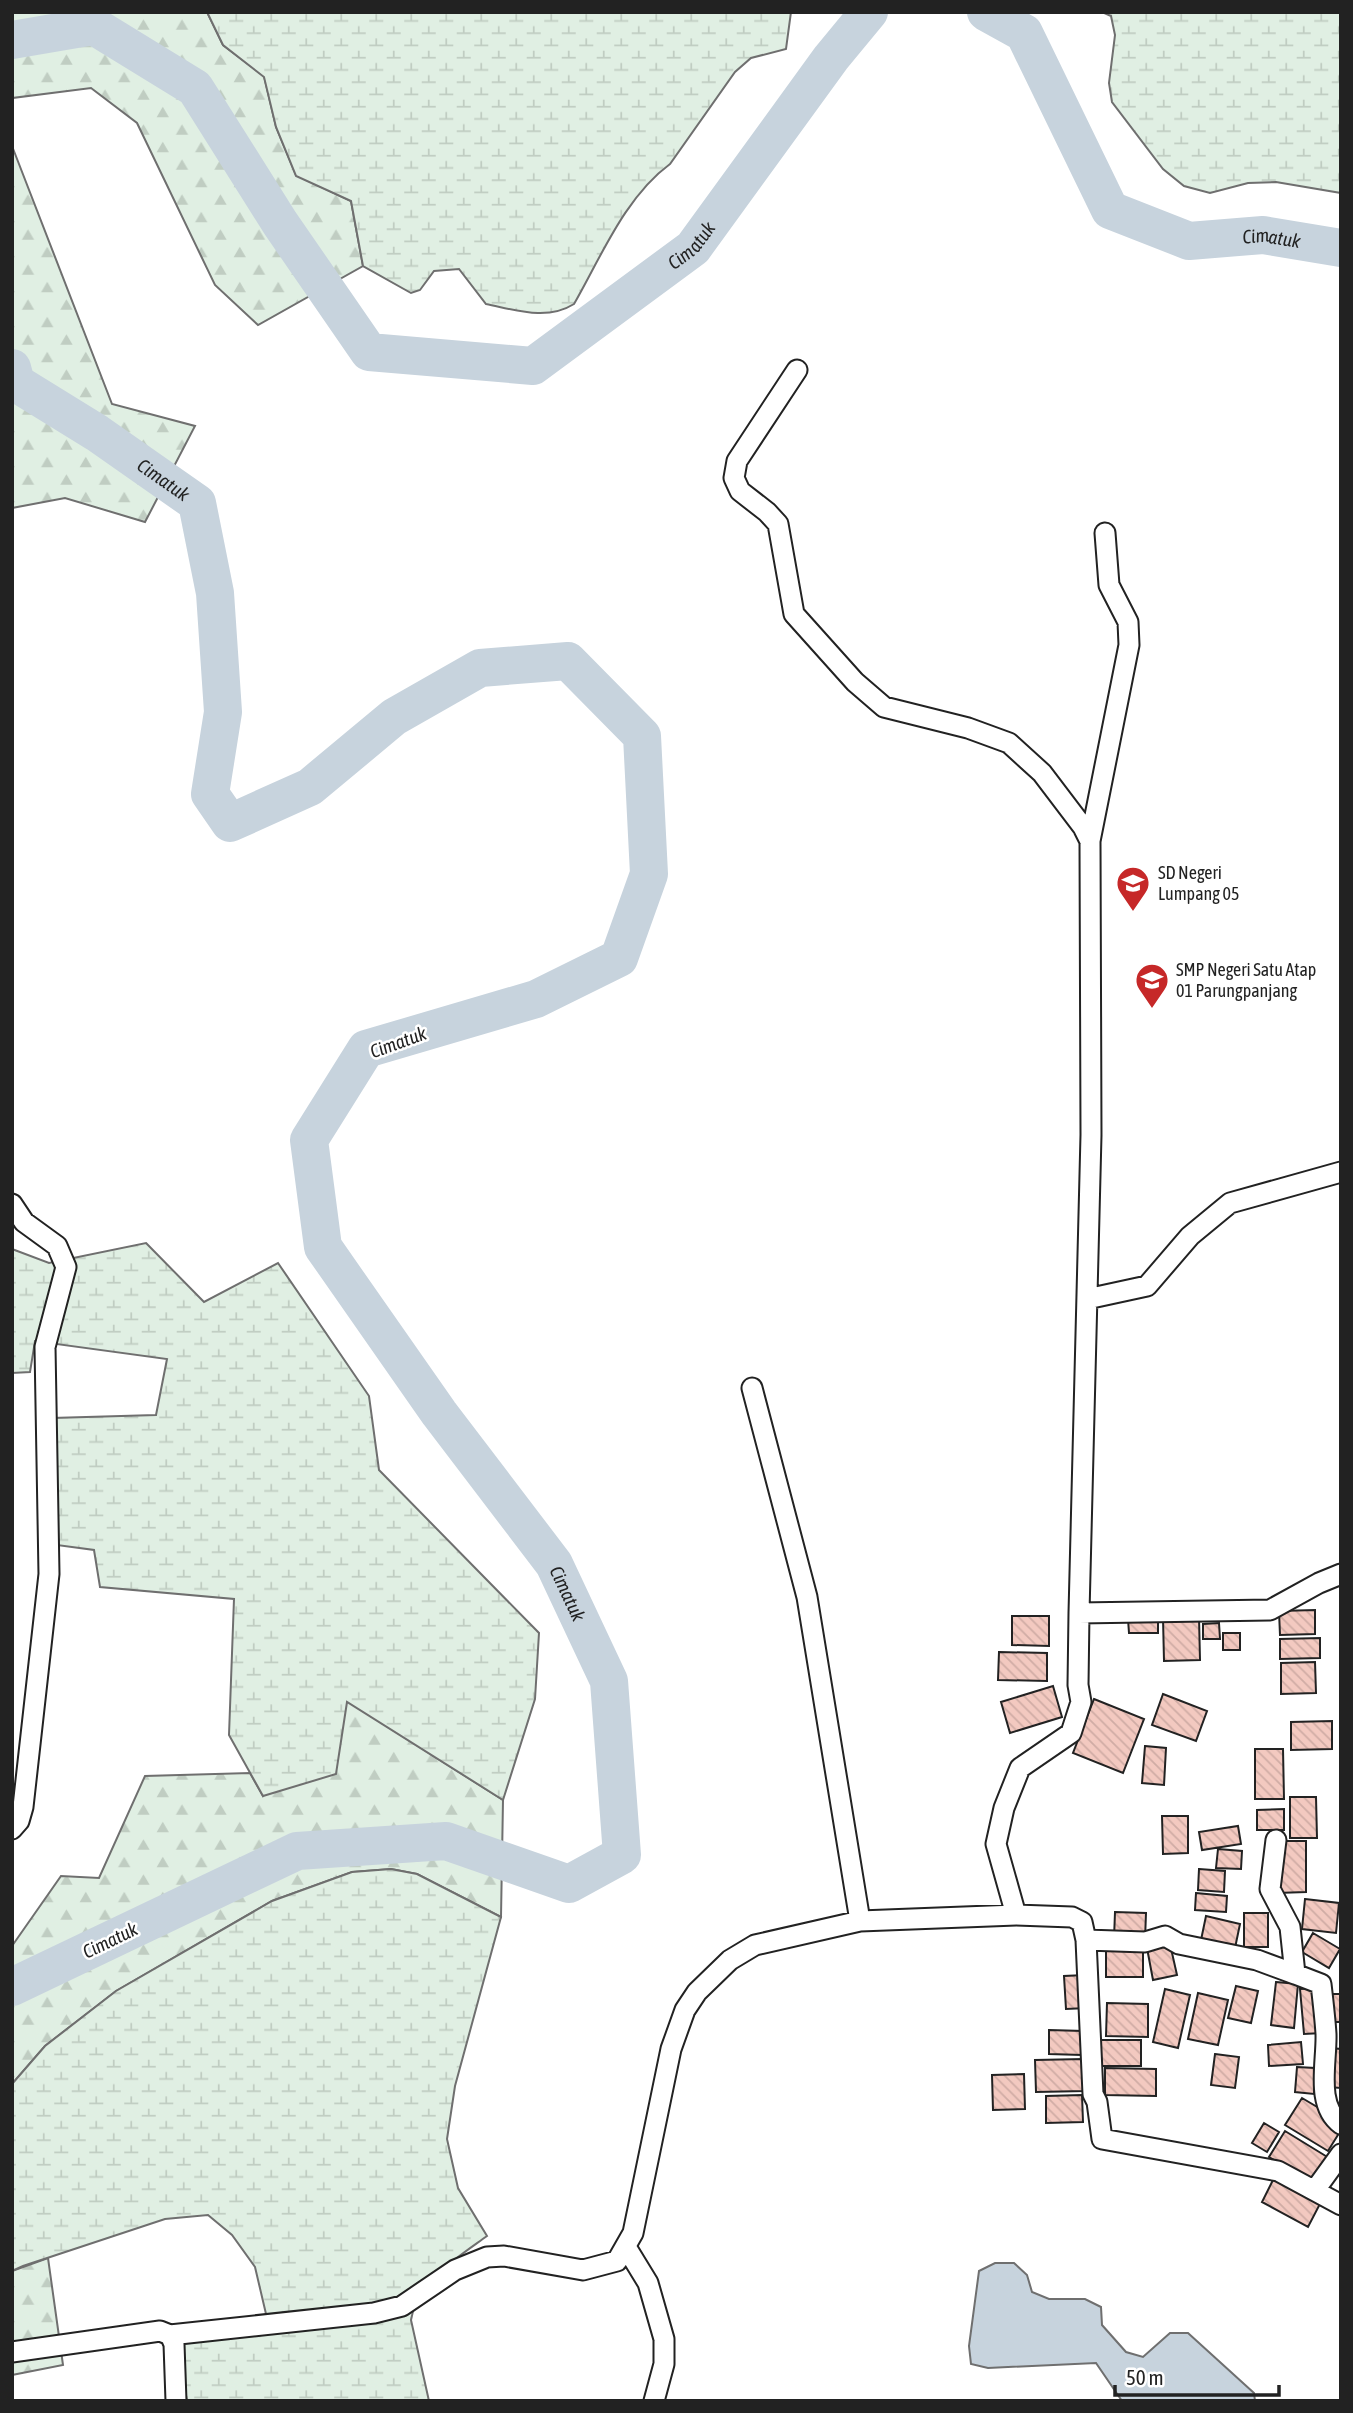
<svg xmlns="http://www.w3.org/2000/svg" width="1353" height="2413" font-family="'Asap Condensed',sans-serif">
<defs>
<pattern id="forest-firs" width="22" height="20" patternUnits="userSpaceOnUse" patternTransform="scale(1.75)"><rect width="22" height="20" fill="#e0efe3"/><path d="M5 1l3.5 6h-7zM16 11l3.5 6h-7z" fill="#c0cdc2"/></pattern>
<pattern id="wetland-marsh" width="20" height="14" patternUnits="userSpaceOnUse" patternTransform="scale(1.75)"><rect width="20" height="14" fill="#e0efe3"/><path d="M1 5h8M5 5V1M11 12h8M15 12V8" fill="none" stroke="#c0cdc2"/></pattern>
<pattern id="building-back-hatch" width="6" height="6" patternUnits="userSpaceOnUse" patternTransform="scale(1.75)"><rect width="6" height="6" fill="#f3c9c0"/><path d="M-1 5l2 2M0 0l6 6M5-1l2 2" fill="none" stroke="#d0aca5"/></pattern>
</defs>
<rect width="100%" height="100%" fill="#fff"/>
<path fill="url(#forest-firs)" stroke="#6f6f6f" stroke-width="2" d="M 12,12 L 207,12 L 223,45 L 264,76 L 276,127 L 296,175 L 351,201 L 363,266 L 258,325 L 215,285 L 137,123 L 91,88 L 12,98 Z
M 12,146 L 112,404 L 195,426 L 145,522 L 65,498 L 12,508 Z
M 347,1701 L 503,1800 L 501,1917 L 417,1874 L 391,1869 L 352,1872 L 272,1901 L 116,1991 L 45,2046 L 12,2084 L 12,1946 L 61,1876 L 99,1878 L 145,1776 L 250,1773 L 263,1796 Z
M 48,2258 L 63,2365 L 12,2375 L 12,2271 Z"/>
<path fill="url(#wetland-marsh)" stroke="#6f6f6f" stroke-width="2" d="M 207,12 L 791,12 L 786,49 L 751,58 L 735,72 L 670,164 C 625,197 601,257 574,304 C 547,321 516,310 486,304 L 459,269 L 434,271 L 420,290 L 411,293 L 363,266 L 351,201 L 296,176 L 276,127 L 264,77 L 223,45 Z
M 1102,12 L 1341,12 L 1341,193 L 1276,182 L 1248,183 L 1210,193 L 1184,186 L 1163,169 L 1112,102 L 1109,83 L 1115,35 L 1111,16 Z
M 146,1243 L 204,1302 L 278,1263 L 369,1396 L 379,1470 L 539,1633 L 535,1699 L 503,1800 L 347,1702 L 336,1774 L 263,1796 L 229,1735 L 234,1599 L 100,1587 L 94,1550 L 49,1544 L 52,1418 L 156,1415 L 167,1359 L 35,1341 L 30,1372 L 12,1373 L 12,1249 L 49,1263 Z
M 391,1869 L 417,1874 L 501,1917 L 455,2086 L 447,2139 L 458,2188 L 487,2236 C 458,2257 417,2282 411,2320 L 429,2401 L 187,2401 L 177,2344 L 270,2331 L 255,2267 L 232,2235 L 208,2215 L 165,2219 L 23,2266 L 12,2271 L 12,2084 L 45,2046 L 116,1991 L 272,1901 L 352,1872 Z"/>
<path fill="#c7d3dd" stroke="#6f6f6f" stroke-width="2" d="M 995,2263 L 1014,2263 L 1027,2275 L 1032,2292 L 1049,2299 L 1085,2299 L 1101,2307 L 1102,2325 L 1126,2352 L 1143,2357 L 1170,2333 L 1188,2333 L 1254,2393 L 1255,2401 L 1122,2401 L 1096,2363 L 988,2368 L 971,2364 L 969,2346 L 979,2271 Z"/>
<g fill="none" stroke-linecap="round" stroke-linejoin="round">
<g stroke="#c7d3dd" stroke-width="38">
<path id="s1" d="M 986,12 L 1024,33 L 1110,210 L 1189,241 L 1263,235 L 1341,248"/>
<path id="s2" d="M 12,40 L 94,26 L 195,88 L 280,223 L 369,352 L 533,366 L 693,248 L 831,58 L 869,12"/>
<path id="s3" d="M 12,368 L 16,383 L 97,433 L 197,503 L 215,593 L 223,712 L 210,794 L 230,823 L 310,787 L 394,717 L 480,668 L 568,661 L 642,736 L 649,874 L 619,958 L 536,999 L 366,1049 L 309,1140 L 323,1247 L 439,1413 L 554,1564 L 609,1681 L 622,1855 L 569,1884 L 446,1841 L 297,1851 L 12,1987"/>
</g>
</g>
<path fill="url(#building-back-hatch)" stroke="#222" stroke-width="2" d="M 1315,1610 L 1315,1634 L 1280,1635 L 1279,1611 Z
M 1012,1616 L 1049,1616 L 1049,1646 L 1012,1645 Z
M 1199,1617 L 1200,1660 L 1164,1661 L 1163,1618 Z
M 1128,1619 L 1158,1619 L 1158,1633 L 1129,1633 Z
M 1219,1623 L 1220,1639 L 1203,1639 L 1203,1624 Z
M 1223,1633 L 1240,1633 L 1240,1650 L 1223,1650 Z
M 1320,1638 L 1320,1658 L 1280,1659 L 1280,1639 Z
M 999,1652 L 1047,1653 L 1047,1681 L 998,1680 Z
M 1315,1662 L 1316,1693 L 1281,1694 L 1281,1663 Z
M 1053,1686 L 1062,1717 L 1010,1733 L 1001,1702 Z
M 1163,1694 L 1207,1711 L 1196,1741 L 1152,1725 Z
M 1094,1699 L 1144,1719 L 1123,1773 L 1073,1753 Z
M 1332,1721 L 1332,1749 L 1291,1750 L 1291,1722 Z
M 1145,1746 L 1166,1748 L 1164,1785 L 1142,1783 Z
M 1255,1749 L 1283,1749 L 1284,1799 L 1255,1799 Z
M 1290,1797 L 1316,1797 L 1317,1838 L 1290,1838 Z
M 1284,1809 L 1284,1830 L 1257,1830 L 1257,1810 Z
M 1162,1816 L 1188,1816 L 1188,1853 L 1163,1854 Z
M 1238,1826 L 1241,1844 L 1202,1850 L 1199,1832 Z
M 1277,1841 L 1306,1841 L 1306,1892 L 1277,1893 Z
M 1218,1849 L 1242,1851 L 1241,1869 L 1216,1868 Z
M 1199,1869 L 1225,1871 L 1224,1892 L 1198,1890 Z
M 1196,1893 L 1227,1896 L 1226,1912 L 1195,1910 Z
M 1305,1899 L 1339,1903 L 1336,1933 L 1302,1929 Z
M 1115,1912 L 1146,1913 L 1145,1940 L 1114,1939 Z
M 1244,1913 L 1268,1913 L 1268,1947 L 1244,1947 Z
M 1206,1916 L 1240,1924 L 1235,1948 L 1201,1940 Z
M 1313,1933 L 1340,1949 L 1329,1968 L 1302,1952 Z
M 1170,1944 L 1177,1975 L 1153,1980 L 1147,1948 Z
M 1106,1949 L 1143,1949 L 1143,1977 L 1106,1977 Z
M 1085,1975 L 1087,2008 L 1066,2009 L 1064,1976 Z
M 1276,1982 L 1298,1984 L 1294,2028 L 1271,2025 Z
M 1236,1986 L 1258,1991 L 1251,2023 L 1228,2018 Z
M 1318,1988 L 1322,2033 L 1304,2034 L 1300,1989 Z
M 1165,1989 L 1190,1995 L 1178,2048 L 1153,2042 Z
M 1198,1993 L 1228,2000 L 1218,2045 L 1188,2039 Z
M 1331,1994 L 1341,1994 L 1341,2022 L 1331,2022 Z
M 1107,2003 L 1148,2004 L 1148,2037 L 1106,2036 Z
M 1049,2030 L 1083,2031 L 1082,2055 L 1049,2054 Z
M 1101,2040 L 1141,2040 L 1141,2066 L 1101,2066 Z
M 1301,2042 L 1303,2064 L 1269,2066 L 1268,2045 Z
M 1330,2048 L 1341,2049 L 1341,2088 L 1328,2087 Z
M 1215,2054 L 1239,2057 L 1235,2088 L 1211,2085 Z
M 1084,2059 L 1085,2091 L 1036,2092 L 1035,2060 Z
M 1297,2067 L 1315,2068 L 1314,2094 L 1295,2092 Z
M 1105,2068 L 1156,2069 L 1156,2096 L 1105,2095 Z
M 1024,2074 L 1025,2109 L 993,2110 L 992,2075 Z
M 1082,2095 L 1083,2122 L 1046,2123 L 1046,2096 Z
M 1302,2098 L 1329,2114 L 1341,2130 L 1328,2151 L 1285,2125 Z
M 1264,2123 L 1279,2132 L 1267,2152 L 1252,2143 Z
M 1285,2131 L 1329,2158 L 1314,2184 L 1269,2157 Z
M 1275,2176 L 1322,2200 L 1308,2227 L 1262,2202 Z"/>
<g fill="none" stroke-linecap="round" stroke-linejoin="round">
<defs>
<path id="minor" d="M 797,370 L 737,461 L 734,478 L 740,491 L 767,512 L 778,524 L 794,614 L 855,682 L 884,707 L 968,728 L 1009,743 L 1042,773 L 1083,827 L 1090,841
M 12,1204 L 24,1222 L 57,1246 L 66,1267 L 45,1347 L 49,1574 L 23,1807 L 19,1821 L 12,1829
M 1087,1299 L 1147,1286 L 1190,1236 L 1230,1203 L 1341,1172
M 752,1388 L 807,1597 L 860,1921
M 1079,1613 L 1270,1610 L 1319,1583 L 1341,1574
M 1276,1840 L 1270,1889 L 1290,1927 L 1295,1974 L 1321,1984 C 1323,2001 1325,2018 1326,2034 C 1327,2063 1315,2105 1341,2124
M 1016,1915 L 996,1844 L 1004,1808 L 1020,1768 L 1071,1733 L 1081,1702 L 1078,1685 L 1079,1613 L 1091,1135 L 1090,841 L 1129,645 L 1128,622 L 1109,585 L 1105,533
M 1086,1940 L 1145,1942 L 1165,1936 L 1179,1944 L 1257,1960 L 1295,1974
M 1315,2190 L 1341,2154
M 626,2247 L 648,2283 L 664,2339 L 664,2364 L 654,2401
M 170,2335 L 374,2313 L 402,2306 L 455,2270 L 487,2257 L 504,2256 L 583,2270 L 617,2261 L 633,2233 L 671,2049 L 685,2010 L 697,1992 L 730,1960 L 755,1945 L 860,1921 L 1016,1915 L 1072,1917 L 1082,1922 L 1086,1940 L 1093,2094 L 1097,2102 L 1102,2139 L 1278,2171 L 1341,2205
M 12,2352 L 160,2331 L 170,2335 L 174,2344 L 176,2401"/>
</defs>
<use href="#minor" stroke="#222" stroke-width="23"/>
<use href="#minor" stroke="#fff" stroke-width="19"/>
</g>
<defs>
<symbol id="school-pin" viewBox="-11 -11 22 30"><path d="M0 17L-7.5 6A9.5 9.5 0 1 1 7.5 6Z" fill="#c62828" stroke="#fff"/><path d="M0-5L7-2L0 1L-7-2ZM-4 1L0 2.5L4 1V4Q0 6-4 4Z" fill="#fff"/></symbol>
</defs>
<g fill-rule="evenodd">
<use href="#school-pin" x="1114" y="864" width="38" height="52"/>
<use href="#school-pin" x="1133" y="961" width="38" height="52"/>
</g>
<g text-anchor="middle" stroke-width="5" stroke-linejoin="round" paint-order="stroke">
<g font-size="18" fill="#222" stroke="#fff" text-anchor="start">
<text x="1158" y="879">SD Negeri<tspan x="1158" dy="21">Lumpang 05</tspan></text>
<text x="1176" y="976">SMP Negeri Satu Atap<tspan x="1176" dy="21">01 Parungpanjang</tspan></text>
</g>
<g font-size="19" font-style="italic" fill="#222" stroke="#fff">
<text dy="7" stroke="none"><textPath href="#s1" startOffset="408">Cimatuk</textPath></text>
<text dy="7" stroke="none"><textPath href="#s2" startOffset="882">Cimatuk</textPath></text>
<text dy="7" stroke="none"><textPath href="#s3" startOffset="192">Cimatuk</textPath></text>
<text transform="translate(398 1042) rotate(-20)" y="7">Cimatuk</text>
<text dy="7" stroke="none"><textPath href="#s3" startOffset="2189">Cimatuk</textPath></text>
<text transform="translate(110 1940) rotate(-26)" y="7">Cimatuk</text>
</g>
</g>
<rect width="1353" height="2413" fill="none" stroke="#222222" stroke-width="28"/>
<path d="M1115 2385v10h164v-10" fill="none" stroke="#222222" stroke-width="3.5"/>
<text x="1126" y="2385" font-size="21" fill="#222222" stroke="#ffffff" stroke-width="5" paint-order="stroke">50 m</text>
</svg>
